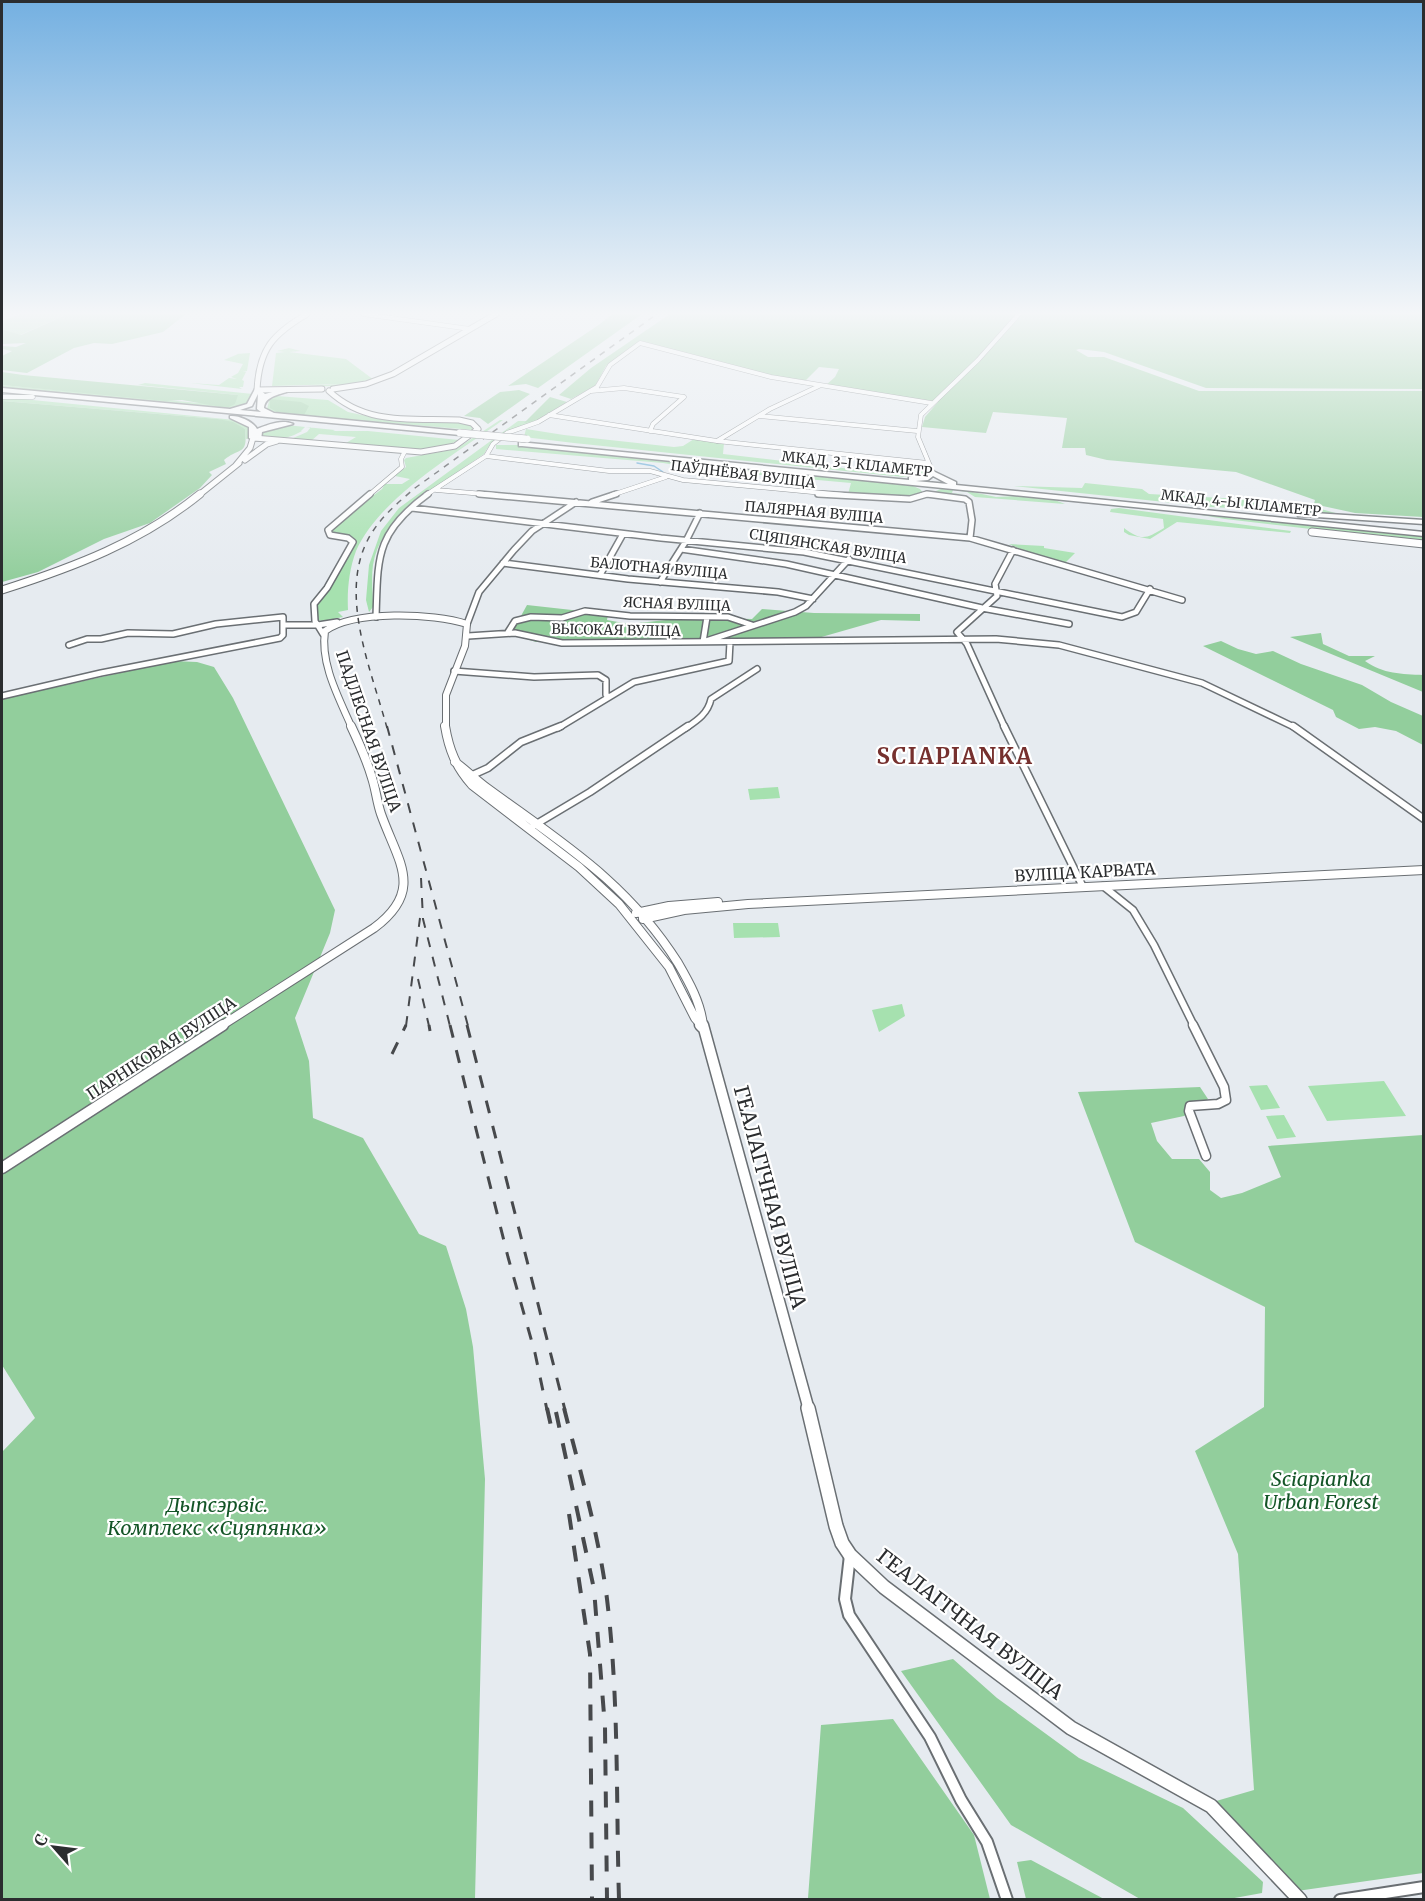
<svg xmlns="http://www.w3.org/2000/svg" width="1425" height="1901" font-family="Merriweather,serif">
<rect width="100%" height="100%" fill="#e6ebf0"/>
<path fill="#a6e1af" d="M 20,314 L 68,314 L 20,335 L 2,329 L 2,321 Z
M 289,348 L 301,351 L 289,352 L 346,359 L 374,380 L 334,386 L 271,388 L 343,384 L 272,386 L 276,353 L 285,352 L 277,351 Z
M 250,353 L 247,371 L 243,372 L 246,372 L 242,380 L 244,381 L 243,387 L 239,387 L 242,389 L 190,383 L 219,385 L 229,378 L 237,379 L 231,377 L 238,373 L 243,364 L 224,360 L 238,354 L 236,354 Z
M 145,383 L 253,394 L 249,404 L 225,410 L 206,406 L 108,399 L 2,389 L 2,385 L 199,403 L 238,395 L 138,385 Z
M 287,392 L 277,396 L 328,400 L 348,412 L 376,418 L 462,423 L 471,426 L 473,430 L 269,413 L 262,406 L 267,398 L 264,408 L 273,412 L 267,409 L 270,397 Z
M 2,397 L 235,420 L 249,425 L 252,438 L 246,439 L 245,429 L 218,419 L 2,401 Z
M 500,420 L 503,420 C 456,454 380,497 356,551 C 349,570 347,590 348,610 L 338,612 L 343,617 L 323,621 L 318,620 L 317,605 L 355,542 L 351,537 L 333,534 L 331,531 L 343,518 L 382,489 L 385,484 L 402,484 L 410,479 L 395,476 L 406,467 L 404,460 L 406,458 L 456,449 Z
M 518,421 L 536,421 C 515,428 495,433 484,454 C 444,483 381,513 373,565 C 371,579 373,593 373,607 L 369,612 L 366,600 L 369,565 L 381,531 L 399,508 Z
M 286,425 L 335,430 L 333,431 L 368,431 L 459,440 C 427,458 381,447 346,443 L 356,437 L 319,434 L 311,441 L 291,439 L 307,432 L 311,427 L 305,427 L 301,431 L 302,431 C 290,438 273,443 260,434 Z
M 526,429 L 564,435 L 674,447 L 683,446 L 694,439 L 724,443 L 723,454 L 902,475 L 915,463 L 926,465 L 929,473 L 925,476 L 903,477 L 574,443 L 524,437 Z
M 496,445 L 522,445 L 913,486 L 920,489 L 923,493 L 912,497 L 848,494 L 851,483 L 705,470 L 663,463 L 496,449 Z
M 1085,483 L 1142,489 L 1149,494 L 1259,500 L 1293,506 L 1294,502 L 1298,503 L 1299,508 L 1314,509 L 1314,507 L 1339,514 L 1212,507 L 1014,486 L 1082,488 Z
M 941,489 L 968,491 L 996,497 L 1017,496 L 1055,500 L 1065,504 L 975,497 L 967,492 L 953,490 L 952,493 L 965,494 L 931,493 Z
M 1119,508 L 1291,531 L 1290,533 L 1177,522 L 1150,539 L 1129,535 L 1124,532 L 1124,528 C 1141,541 1146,539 1164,528 L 1163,519 L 1110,512 L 1111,509 Z
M 1195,514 L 1423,536 L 1423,542 L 1225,519 Z
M 1009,544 L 1044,546 L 1044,548 L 1075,553 L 1064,564 L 1039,557 Z
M 778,787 L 780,798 L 750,800 L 748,789 Z
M 733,923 L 778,923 L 780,937 L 734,938 Z
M 902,1004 L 905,1016 L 879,1032 L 872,1010 Z
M 1384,1081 L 1406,1116 L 1327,1121 L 1308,1086 Z
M 1267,1085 L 1280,1108 L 1261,1110 L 1249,1086 Z
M 1284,1115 L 1296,1137 L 1277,1139 L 1266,1116 Z"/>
<path fill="#92ce9c" d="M 68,314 L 186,314 L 163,332 L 112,344 L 94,343 L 74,348 L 27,373 L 2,370 L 2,356 L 12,351 L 2,349 L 2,346 L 16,347 L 26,343 L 3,344 L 2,329 L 21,335 Z
M 612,314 L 642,314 L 538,388 L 526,384 L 508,386 L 600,324 Z
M 670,314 L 1423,314 L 1423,389 L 1206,388 L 1104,352 L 1079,349 L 1076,350 L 1088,357 L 1104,357 L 1199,391 L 1423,391 L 1423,517 L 1355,513 L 1318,505 L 1314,504 L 1315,500 L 1236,472 L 1107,460 L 1086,455 L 1085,448 L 1062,448 L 1067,418 L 993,412 L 986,433 L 922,427 L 925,417 L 938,402 L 826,385 L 835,377 L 839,369 L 819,367 L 804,382 L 772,377 L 638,343 L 606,366 L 595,386 L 571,399 L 559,395 L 591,368 Z
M 2,372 L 23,375 L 238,395 L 235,404 L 227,408 L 182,400 L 165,401 L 2,385 Z
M 519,390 L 530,394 L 488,424 L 480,418 L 464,416 L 500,392 Z
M 550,397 L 567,402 L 536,421 L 524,423 Z
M 270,399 L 301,402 L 309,406 L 304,415 L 277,412 L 270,408 Z
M 2,401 L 218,419 L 233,422 L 245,429 C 248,456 240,447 224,460 L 226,464 L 209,472 L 212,475 L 200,488 L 150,523 L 104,539 L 38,572 L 2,582 Z
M 527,605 L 608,614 L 607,620 L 629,624 L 666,620 L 671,617 L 752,619 L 762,609 L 814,613 L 920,614 L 920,621 L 881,620 L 818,638 L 536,642 L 511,634 Z
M 1321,633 L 1323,644 L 1349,656 L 1375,656 L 1365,661 C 1383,674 1402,674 1423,675 L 1423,692 L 1290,637 Z
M 1221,641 L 1238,649 L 1256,654 L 1273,651 L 1301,664 L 1362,685 L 1391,702 L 1423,716 L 1423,745 L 1396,731 L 1375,727 L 1359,729 L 1336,717 L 1333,710 L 1203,646 Z
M 174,661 L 197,662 L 214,667 L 233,698 L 335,910 L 330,933 L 295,1018 L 309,1061 L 313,1118 L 363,1138 L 419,1234 L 446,1246 L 466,1309 L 473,1347 L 485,1479 L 475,1899 L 2,1899 L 2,1452 L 35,1418 L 2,1365 L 2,699 Z
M 1200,1087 L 1208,1099 L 1184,1116 L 1151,1123 L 1157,1141 L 1172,1159 L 1199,1159 L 1210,1172 L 1210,1190 L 1221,1198 L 1242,1193 L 1281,1177 L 1268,1146 L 1423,1135 L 1423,1873 L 1290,1892 L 1223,1822 L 1199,1806 L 1254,1790 L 1238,1554 L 1195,1451 L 1264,1407 L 1265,1307 L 1135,1242 L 1078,1092 Z
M 953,1659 L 997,1698 L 1079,1758 L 1183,1808 L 1263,1882 L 1262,1893 L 1229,1899 L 1140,1899 L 1011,1825 L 901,1671 Z
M 893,1719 L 974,1835 L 990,1899 L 808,1898 L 821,1725 Z
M 1031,1860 L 1104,1899 L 1026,1899 L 1017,1862 Z"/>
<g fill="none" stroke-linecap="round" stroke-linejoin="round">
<path stroke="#67aad6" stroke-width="1.5" d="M 637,463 L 654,466 L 663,472"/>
<defs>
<path id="minor-far4" d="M 363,314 L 470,329
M 591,391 L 624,388 L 684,397
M 2,397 L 33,397
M 549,415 L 717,441 L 928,463
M 760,416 L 917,431
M 650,431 L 653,424 L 684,397
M 717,441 L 770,409 L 819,386
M 486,456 L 609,471 L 650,471 L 683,480 L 844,495
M 933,473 L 918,437 L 921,415 L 978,360 L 1019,314
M 436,490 L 496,495
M 927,494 L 932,495
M 369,495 L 402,467 L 401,459 L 405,451
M 426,495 L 486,456 L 493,444 L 507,433 L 538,422 L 597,387 L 610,365 L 640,343 L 771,377 L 931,403
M 612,495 L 666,477
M 922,495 L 927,494"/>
<path id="minor-far3" d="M 479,494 L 970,538 L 1182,600
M 818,494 L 910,499 L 927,494
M 927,494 L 965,499 L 969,502 L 972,520 L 970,538
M 592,502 L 616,494
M 412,508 L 661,538 L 804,552 L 1122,617 L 1136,612 L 1150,589
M 681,549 L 786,564 L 982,608 L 1069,624
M 503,563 L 628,579 L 778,592 L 813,599
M 600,575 L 623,534
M 660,582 L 686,541 L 700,513
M 376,617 C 378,557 375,533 428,494
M 707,617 L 703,642 L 795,612 L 806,606 L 849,559
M 467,624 L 479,592 L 514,550 L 532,531 L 576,502
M 508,632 L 515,621 L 531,617 L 562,618 L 585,611 L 630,616 L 728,617 L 752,625
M 323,634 L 315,621 L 314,604 L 327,588 L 353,542 L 348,538 L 330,535 L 328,530 L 370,494
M 468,636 L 515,633 L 562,643 L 996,639 L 1059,645 L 1202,683 L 1296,728
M 69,645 L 87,639 L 101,639 L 128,633 L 173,634 L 216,624 L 283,617 L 283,625
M 454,671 L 534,677 L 598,675 L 606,680 L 606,695 L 609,696
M 2,696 L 101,673 L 280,638 L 283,635 L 283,625 L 318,625 L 337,622
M 558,728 L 634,682 L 729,661 L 730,642
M 686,728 C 698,720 708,713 711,699 L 757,669
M 1005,728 L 967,644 L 957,632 L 997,596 L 995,584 L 1013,550"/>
<path id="minor-far2" d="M 1004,726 L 1083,887
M 1293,726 L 1424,819
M 468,777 L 488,768 L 521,742 L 561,726
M 533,826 L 590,792 L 688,726
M 1103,886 L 1133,910 L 1154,945 L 1194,1026"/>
<path id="minor-far1" d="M 1193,1025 L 1224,1087 L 1226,1100 L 1218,1104 L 1190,1106 L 1189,1111 L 1206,1156"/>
<path id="minor" d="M 850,1555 L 845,1599 L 849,1615 L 930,1737 L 961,1800 L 987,1842 L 1007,1900
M 1340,1900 L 1424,1887"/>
<path id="tertiary-far3" d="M 352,728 C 339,698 320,664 325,631 C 354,610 433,613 467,624 L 465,646 L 446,695 L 446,728"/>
<path id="tertiary-far2" d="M 445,726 C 449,750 456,767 472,785 L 579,867 L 619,904 L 669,967 L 695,1018 L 702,1026
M 455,762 C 466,770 476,780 487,788 C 562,843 627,882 678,963 C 689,982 701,1003 703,1026
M 636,913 L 669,906 L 718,902
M 643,919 L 684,910 L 748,904 L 1424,870
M 221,1026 L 374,928 C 425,890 398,862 381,814 C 377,803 376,790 372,778 C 367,760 359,743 351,726"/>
<path id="tertiary-far1" d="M 700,1025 L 703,1028
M 703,1025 L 809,1410
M 2,1168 L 223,1025"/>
<path id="tertiary" d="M 808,1408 L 836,1526 L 842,1543 L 850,1555 L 884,1587 L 1071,1728 L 1211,1806 L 1300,1900"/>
<path id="secondary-far1" d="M 307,314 C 273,334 259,349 257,390 L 322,389
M 333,389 L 366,384 L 393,374 L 496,314
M 245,460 L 267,444 L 277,441
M 236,465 L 250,448 L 253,438 L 421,452 L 455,446 L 478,429 L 472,423 L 459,420 C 411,418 367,426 329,391
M 199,495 L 239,463"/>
<path id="secondary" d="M 1312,532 L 1424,544
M 2,590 C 74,567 141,542 200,494"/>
<path id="trunk" d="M 2,388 L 230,409 L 247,404 L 255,389 L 259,389 L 265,394 L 287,388 L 289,389 L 289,391 C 279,395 265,396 264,408 L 274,413 L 460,431 L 464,433 L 460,435 L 2,392 ZM 258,394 L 257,409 L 261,412 L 240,410 L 252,406 Z
M 230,416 C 238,415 253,421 257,429 C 268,425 281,419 293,424 L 262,432 L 261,440 L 253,440 L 249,438 L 249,427 L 230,418 Z
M 519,442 L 909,480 L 909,477 L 923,476 L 933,471 L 956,482 L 956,485 L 1424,532 L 1424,536 L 522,446 L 519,446 ZM 933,476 L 948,484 L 916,481 L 928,480 Z
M 1298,512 L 1424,520 L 1424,524 L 1301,516 L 1298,516 Z"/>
</defs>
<use href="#minor-far4" stroke="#6a6f73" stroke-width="5"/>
<use href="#minor-far3" stroke="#6a6f73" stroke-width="8"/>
<use href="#minor-far2" stroke="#6a6f73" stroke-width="9"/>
<use href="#minor-far1" stroke="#6a6f73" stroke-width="11"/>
<use href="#minor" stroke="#6a6f73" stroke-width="14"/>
<use href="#tertiary-far3" stroke="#6a6f73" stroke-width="8"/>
<use href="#tertiary-far2" stroke="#6a6f73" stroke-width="10"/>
<use href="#tertiary-far1" stroke="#6a6f73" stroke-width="13"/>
<use href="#tertiary" stroke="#6a6f73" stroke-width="16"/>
<use href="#secondary-far1" stroke="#6a6f73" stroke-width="7"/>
<use href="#secondary" stroke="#6a6f73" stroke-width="9"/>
<use href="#trunk" stroke="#6a6f73" stroke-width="3"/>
<use href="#minor-far4" stroke="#fff" stroke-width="4"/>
<use href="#minor-far3" stroke="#fff" stroke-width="5"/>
<use href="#minor-far2" stroke="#fff" stroke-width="6"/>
<use href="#minor-far1" stroke="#fff" stroke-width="8"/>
<use href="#minor" stroke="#fff" stroke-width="10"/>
<use href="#tertiary-far3" stroke="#fff" stroke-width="6"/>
<use href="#tertiary-far2" stroke="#fff" stroke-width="8"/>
<use href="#tertiary-far1" stroke="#fff" stroke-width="10"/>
<use href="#tertiary" stroke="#fff" stroke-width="13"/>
<use href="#secondary-far1" stroke="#fff" stroke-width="5"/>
<use href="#secondary" stroke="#fff" stroke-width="7"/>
<use href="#trunk" fill="#fff" fill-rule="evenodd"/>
<path stroke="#47494c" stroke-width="1.5" stroke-dasharray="6 6" stroke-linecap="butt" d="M 387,728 C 371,668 335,588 373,531 C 384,514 400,501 415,488 L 657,314"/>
<path stroke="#47494c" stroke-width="2" stroke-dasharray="10 10" stroke-linecap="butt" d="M 387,726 L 468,1026
M 421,878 L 423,919 L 450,1026
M 418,979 L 429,1026
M 406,1026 L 420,918"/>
<path stroke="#47494c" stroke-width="3" stroke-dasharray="13 13" stroke-linecap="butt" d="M 429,1025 L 430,1031
M 450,1025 L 508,1257 L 535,1353 L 547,1410
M 467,1025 L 565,1410
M 392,1054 L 406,1025"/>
<path stroke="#47494c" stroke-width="4" stroke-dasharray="16 16" stroke-linecap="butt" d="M 547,1408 L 551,1426
M 564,1408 C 580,1471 599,1535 607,1599 C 619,1698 616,1800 619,1900
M 556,1412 L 594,1589 L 605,1727 L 607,1900
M 569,1514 L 590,1654 L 592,1900"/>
<defs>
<path id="trunk-bridge" d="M 460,433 L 527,439"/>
</defs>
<use href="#trunk-bridge" stroke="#6a6f73" stroke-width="8" stroke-linecap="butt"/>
<use href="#trunk-bridge" stroke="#fff" stroke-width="7"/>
</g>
<linearGradient id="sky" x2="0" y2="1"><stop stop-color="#74b0e1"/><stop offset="0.54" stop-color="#f4f6f8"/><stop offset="1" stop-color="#f4f6f8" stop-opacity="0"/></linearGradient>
<rect width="1425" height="580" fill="url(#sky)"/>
<g text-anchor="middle" stroke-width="4.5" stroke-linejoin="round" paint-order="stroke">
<g font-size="14" fill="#2b2d2f" stroke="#fff">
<text transform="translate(857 464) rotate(6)" y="5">МКАД, 3-І КІЛАМЕТР</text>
<text transform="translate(743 474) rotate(7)" y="5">ПАЎДНЁВАЯ ВУЛІЦА</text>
<text transform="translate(1241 503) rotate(6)" y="5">МКАД, 4-Ы КІЛАМЕТР</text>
<text transform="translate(814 512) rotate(5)" y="5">ПАЛЯРНАЯ ВУЛІЦА</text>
<text transform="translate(828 546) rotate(9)" y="5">СЦЯПЯНСКАЯ ВУЛІЦА</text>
<text transform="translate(659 568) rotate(5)" y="5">БАЛОТНАЯ ВУЛІЦА</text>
<text transform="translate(677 604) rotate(2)" y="5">ЯСНАЯ ВУЛІЦА</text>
<text transform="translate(616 630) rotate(1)" y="5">ВЫСОКАЯ ВУЛІЦА</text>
</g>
<g font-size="16" fill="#2b2d2f" stroke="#fff">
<text transform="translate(369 731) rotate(71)" y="6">ПАДЛЕСНАЯ ВУЛІЦА</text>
<text transform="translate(1085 872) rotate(-3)" y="6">ВУЛІЦА КАРВАТА</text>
<text transform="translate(161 1048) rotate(-33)" y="6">ПАРНІКОВАЯ ВУЛІЦА</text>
</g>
<g font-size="20" fill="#2b2d2f" stroke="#fff">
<text transform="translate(770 1197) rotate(75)" y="7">ГЕАЛАГІЧНАЯ ВУЛІЦА</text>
<text transform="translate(970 1624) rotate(38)" y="7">ГЕАЛАГІЧНАЯ ВУЛІЦА</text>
</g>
<g font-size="20" font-style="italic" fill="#145527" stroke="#fff">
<text x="1321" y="1486">Sciapianka<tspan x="1321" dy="23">Urban Forest</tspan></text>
<text x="217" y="1512">Дыпсэрвіс.<tspan x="217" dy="23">Комплекс «Сцяпянка»</tspan></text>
</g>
<g font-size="22" font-weight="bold" letter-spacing="1.5" fill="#76302e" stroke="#fff">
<text x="955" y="764">SCIAPIANKA</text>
</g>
</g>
<rect width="1425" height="1901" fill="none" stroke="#2b2d2f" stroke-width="6"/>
<g transform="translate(54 1847) rotate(298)" stroke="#ffffff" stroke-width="4.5" paint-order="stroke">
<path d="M0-4.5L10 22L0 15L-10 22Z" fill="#2b2d2f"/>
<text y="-9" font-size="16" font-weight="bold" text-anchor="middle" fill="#2b2d2f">С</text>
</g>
</svg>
